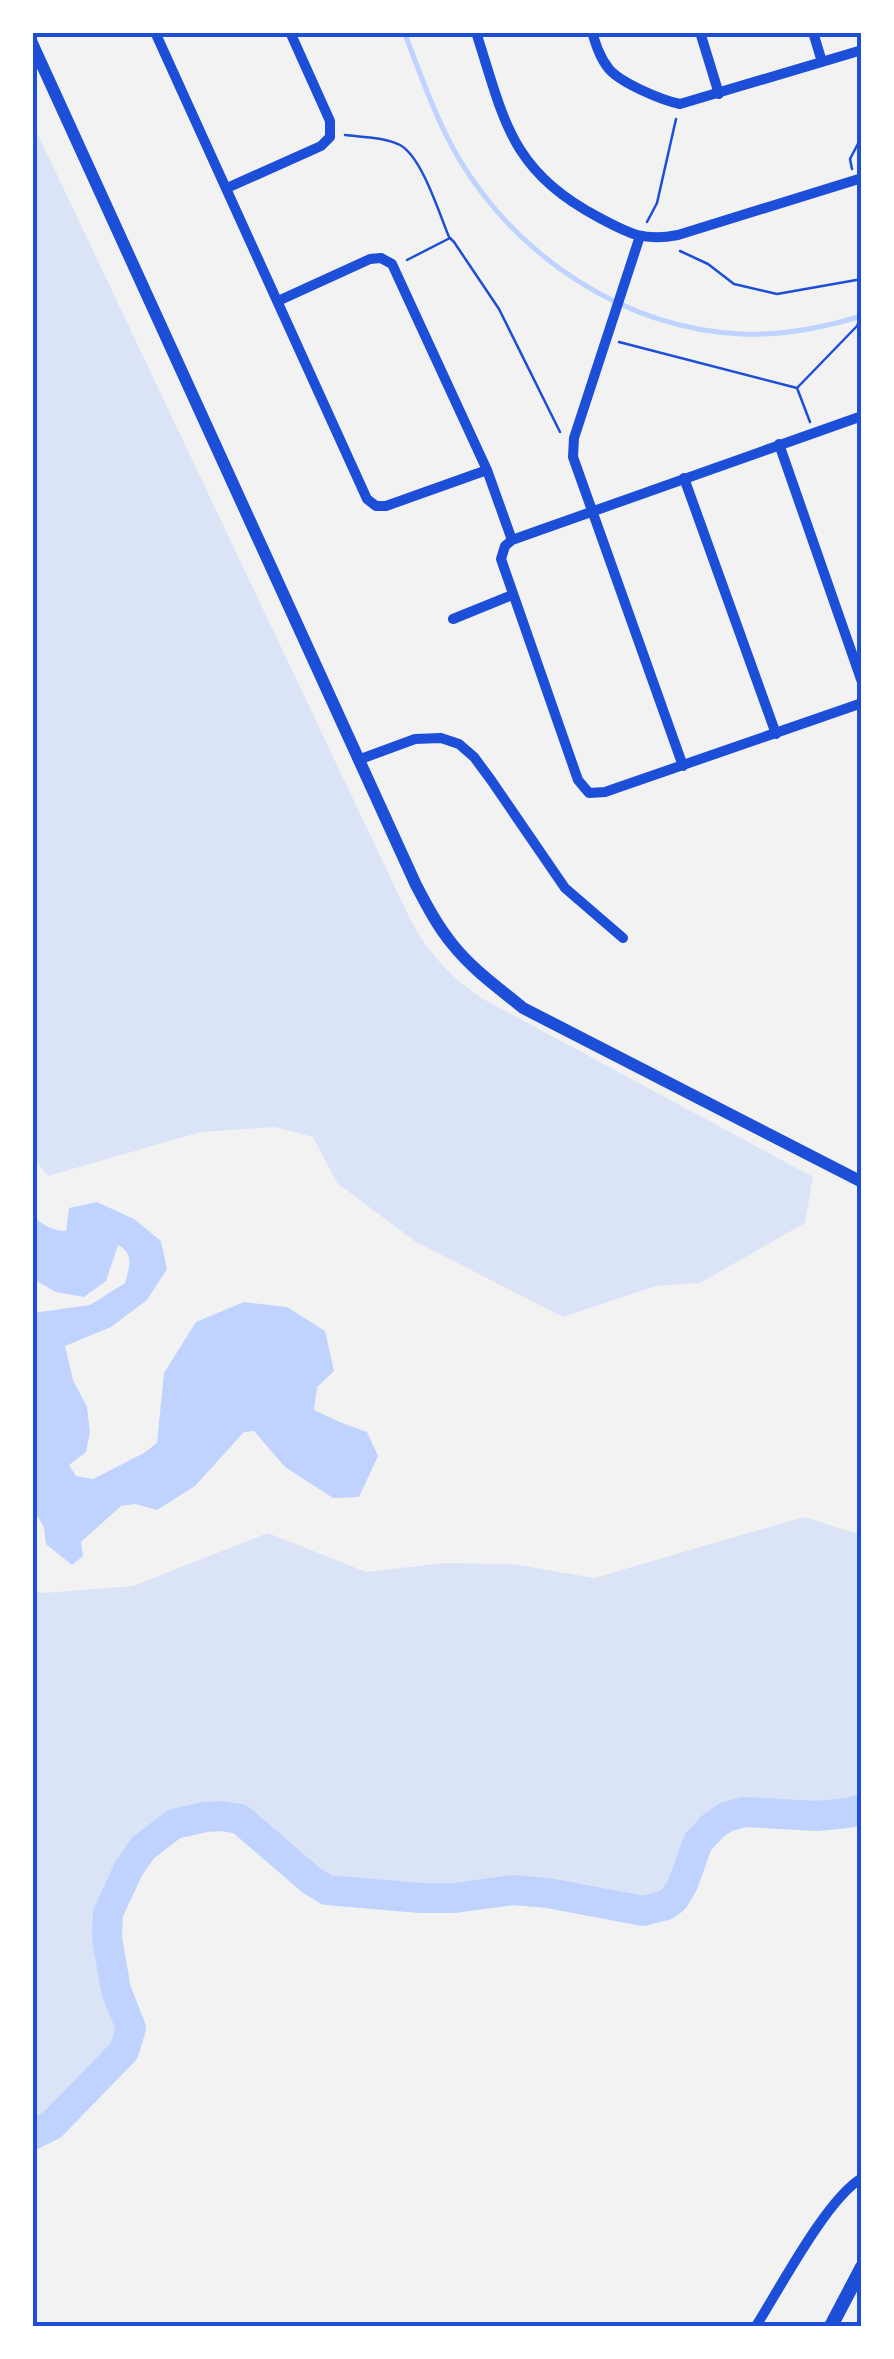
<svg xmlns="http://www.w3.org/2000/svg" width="894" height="2359" font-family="'Roboto Condensed',sans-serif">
<rect width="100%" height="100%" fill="#f2f2f2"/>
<path fill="#dbe4f7" d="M 32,122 L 410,919 C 429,954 452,979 485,1000 L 813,1177 L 805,1223 L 700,1283 L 656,1286 L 563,1317 L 416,1242 L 337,1183 L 313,1137 L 275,1127 L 201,1132 L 48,1176 L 33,1158 Z
M 804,1517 L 861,1535 L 861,1809 L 848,1813 L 817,1816 L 744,1812 L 726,1817 L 713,1826 L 698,1842 L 683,1884 L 674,1899 L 666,1905 L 643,1911 L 548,1893 L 513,1890 L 455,1898 L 420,1898 L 327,1890 L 312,1881 L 240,1819 L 221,1816 L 205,1817 L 175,1824 L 143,1848 L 129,1868 L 108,1913 L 107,1938 L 116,1990 L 131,2028 L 124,2051 L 52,2125 L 33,2135 L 33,1590 L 43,1593 L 133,1586 L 268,1533 L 366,1572 L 444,1563 L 512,1564 L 594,1578 Z"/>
<path fill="#bfd3fe" d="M 97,1202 L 134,1219 L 161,1241 L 167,1269 L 147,1300 L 111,1327 L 65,1346 L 73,1380 L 87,1407 L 90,1432 L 86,1452 L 69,1465 L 76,1476 L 93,1479 L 144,1453 L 157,1443 L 164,1373 L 196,1322 L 244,1302 L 287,1307 L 325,1331 L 334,1371 L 317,1387 L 314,1410 L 342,1423 L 367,1432 L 378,1456 L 359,1497 L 333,1498 L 285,1467 L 254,1431 L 244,1432 L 195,1486 L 157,1510 L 135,1504 L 121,1506 L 81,1542 L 83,1556 L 72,1565 L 46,1544 L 44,1527 L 33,1509 L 33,1313 L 90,1305 L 125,1283 C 129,1268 135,1254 118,1245 L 106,1281 L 84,1297 L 56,1292 L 33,1279 L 33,1213 C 39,1225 54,1231 66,1231 L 69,1208 Z"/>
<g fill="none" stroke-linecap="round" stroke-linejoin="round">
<path stroke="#bfd3fe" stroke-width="5" d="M 404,32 C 421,75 436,120 459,159 C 519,258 624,328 741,334 C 782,336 822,328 862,316"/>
<path stroke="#bfd3fe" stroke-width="30" d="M 32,2135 L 52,2125 L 124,2051 L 131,2028 L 116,1990 L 107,1938 L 108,1913 L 129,1868 L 143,1848 L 174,1824 L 205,1817 L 221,1816 L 240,1819 L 312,1881 L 327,1890 L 420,1898 L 455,1898 L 512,1890 L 548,1893 L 643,1911 L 666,1905 L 674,1899 L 683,1884 L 698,1842 L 713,1826 L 726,1817 L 744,1812 L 817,1816 L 848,1813 L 862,1809"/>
<path stroke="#1d4ed8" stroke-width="2.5" d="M 345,135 C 362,137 384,137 400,145 C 422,157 439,213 449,237
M 852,169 L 850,159 L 862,136
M 647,222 L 657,203 L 676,119
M 680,251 L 708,264 L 734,284 L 777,294 L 862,279
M 407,260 L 450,238 L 454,242 L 499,309 L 560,432
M 619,342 L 797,388
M 810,422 L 797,388 L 857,326 L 862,315"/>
<path stroke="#1d4ed8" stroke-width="10" d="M 155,32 L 367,499 L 376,506 L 386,506 L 487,470
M 476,32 C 504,119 510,171 598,217 C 628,233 643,242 678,235 L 862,178
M 592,32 C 596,45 600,58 609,69 C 621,83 661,100 680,104 L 862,50
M 700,32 L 719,94
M 813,32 L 822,62
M 227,188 L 321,146 L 330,137 L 330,121 L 290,32
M 640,236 L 574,438 L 573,457 L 683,766
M 278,301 L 370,259 L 381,258 L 392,264 L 487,470 L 512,540
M 862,416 L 512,540 L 505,546 L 501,559 L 578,780 L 589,793 L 605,792 L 862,703
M 779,444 L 862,682
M 684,478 L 776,734
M 453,619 L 512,595
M 358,760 L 415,739 L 441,738 L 459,744 L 474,757 L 491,780 L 565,888 L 623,938
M 756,2326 C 779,2290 827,2198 862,2178"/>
<path stroke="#1d4ed8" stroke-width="12" d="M 32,43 L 416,885 C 427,906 438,927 453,945 C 473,970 499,988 523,1008 L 862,1182"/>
<path stroke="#1d4ed8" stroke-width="14" d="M 831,2326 L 862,2267"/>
</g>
<rect width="894" height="2359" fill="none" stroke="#ffffff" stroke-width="70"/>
<rect x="35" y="35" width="824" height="2289" fill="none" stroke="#1d4ed8" stroke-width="4"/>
</svg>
